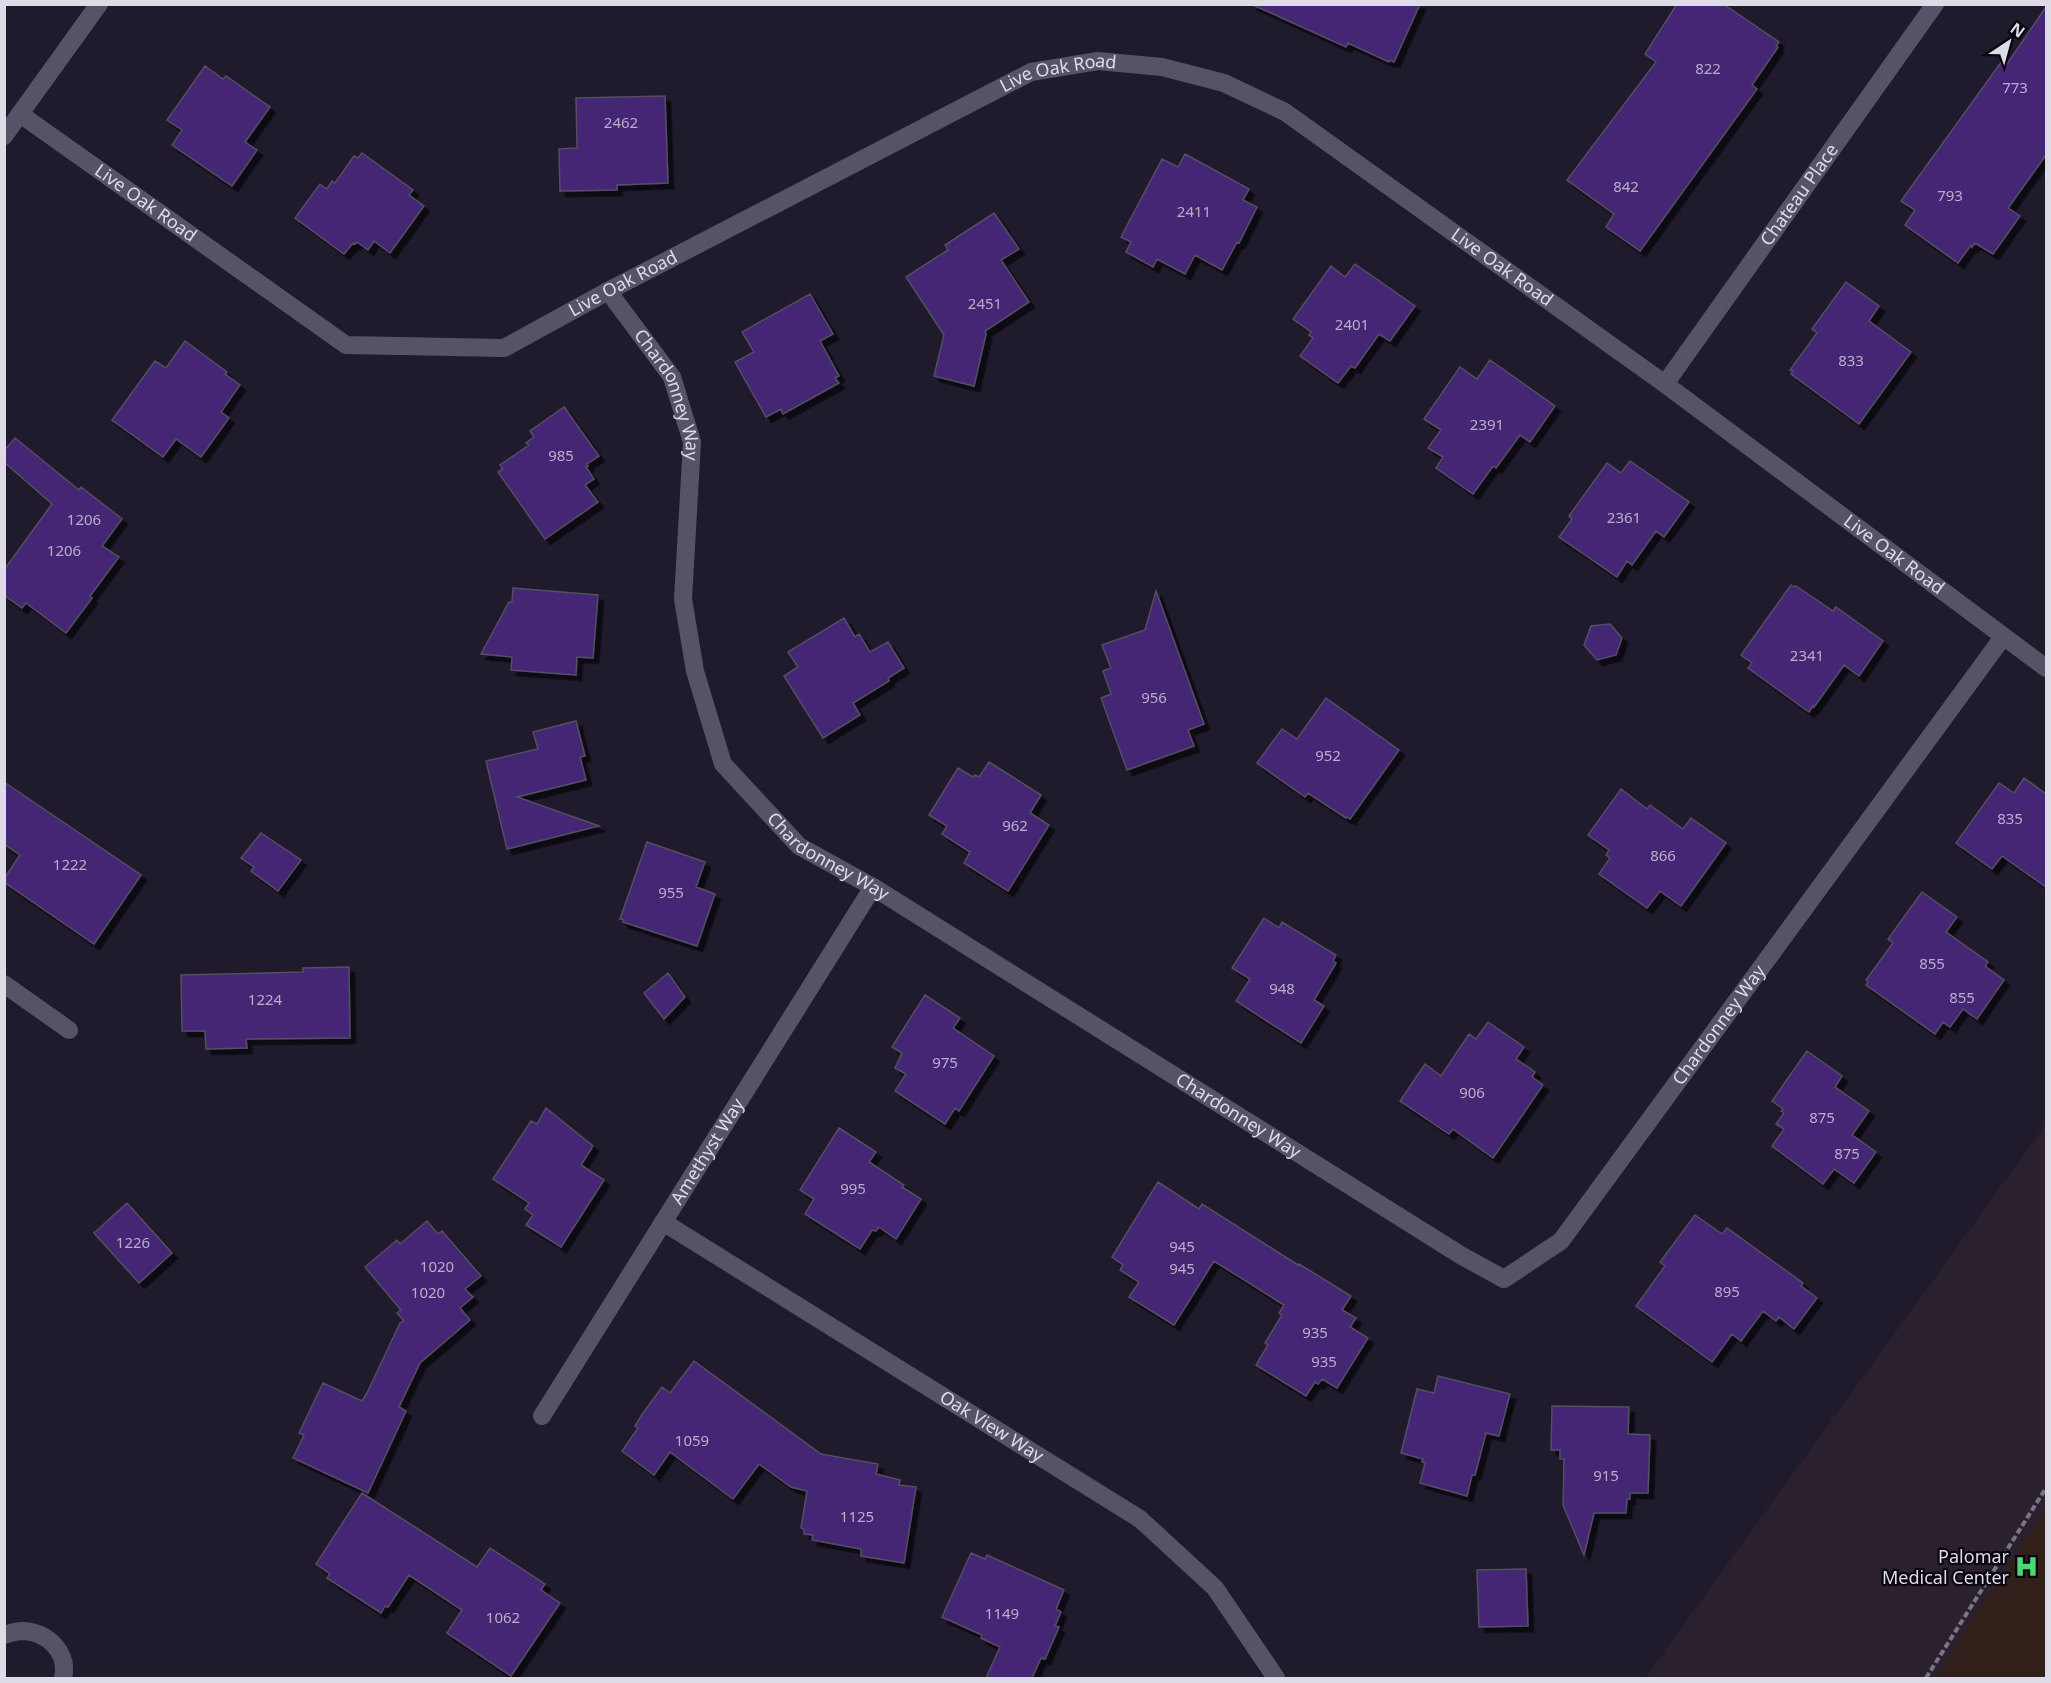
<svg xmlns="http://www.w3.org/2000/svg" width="2051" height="1683" font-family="'Noto Sans',sans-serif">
<defs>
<filter id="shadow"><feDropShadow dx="5.5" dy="5.5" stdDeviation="0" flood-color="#0009"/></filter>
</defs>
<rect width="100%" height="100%" fill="#1f1a2c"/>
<path fill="#2b202d" d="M 2046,1124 L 2046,1678 L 1645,1678 Z"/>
<path fill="#311f1a" d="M 2046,1507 L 2046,1678 L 1937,1678 L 1969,1626 Z"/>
<path fill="#442674" stroke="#544e63" stroke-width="1.5" filter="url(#shadow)" d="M 1251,4 L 1420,4 L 1394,62 L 1390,60 L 1389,62 L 1348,43 L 1346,47 Z
M 1677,4 L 1723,4 L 1779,42 L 1776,46 L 1778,47 L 1752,85 L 1757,89 L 1640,251 L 1606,227 L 1614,214 L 1567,180 L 1656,62 L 1645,54 Z
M 2046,7 L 2046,155 L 2008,208 L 2020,216 L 1993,254 L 1975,243 L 1972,247 L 1971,245 L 1958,263 L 1905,225 L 1915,210 L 1901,201 L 2002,61 L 2007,64 Z
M 205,66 L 223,79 L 226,76 L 270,107 L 245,142 L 257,150 L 232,186 L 172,145 L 182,130 L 167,120 Z
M 665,96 L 668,183 L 617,185 L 617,190 L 560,191 L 559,149 L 577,148 L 576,98 Z
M 362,153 L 413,190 L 409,195 L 424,206 L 390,253 L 374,241 L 368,250 L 357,242 L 355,244 L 353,243 L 344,254 L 295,218 L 320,184 L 327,189 L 332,181 L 335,183 L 354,156 L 358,158 Z
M 1185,154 L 1249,189 L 1243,200 L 1257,207 L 1239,243 L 1237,242 L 1222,270 L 1195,255 L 1185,274 L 1157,259 L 1153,267 L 1126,252 L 1131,242 L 1121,237 L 1162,159 L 1178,167 Z
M 994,213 L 1019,249 L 1001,260 L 1029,302 L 985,331 L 986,334 L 974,386 L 934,376 L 944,335 L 906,277 L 948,250 L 945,245 Z
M 1355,264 L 1415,306 L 1390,341 L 1379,334 L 1355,368 L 1351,366 L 1338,383 L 1300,356 L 1313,338 L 1309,335 L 1311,332 L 1293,319 L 1331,266 L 1345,277 Z
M 1846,282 L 1879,306 L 1869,321 L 1911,352 L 1859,424 L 1791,374 L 1793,371 L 1790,370 L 1817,333 L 1812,329 Z
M 810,294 L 833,334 L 820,341 L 839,376 L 835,378 L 839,383 L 783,414 L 781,409 L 766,417 L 735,362 L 754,352 L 742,332 Z
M 185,341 L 227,372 L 225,374 L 240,385 L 221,412 L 229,418 L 201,457 L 176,439 L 163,457 L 112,420 L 155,361 L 166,368 Z
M 1490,360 L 1555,406 L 1530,442 L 1520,435 L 1496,468 L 1493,466 L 1473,494 L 1436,468 L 1443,457 L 1428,448 L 1441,430 L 1424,419 L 1460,367 L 1477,379 Z
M 564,407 L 599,456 L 587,464 L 588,466 L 586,467 L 594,479 L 585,485 L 598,502 L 545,539 L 498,472 L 503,469 L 500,465 L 529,445 L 526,443 L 534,437 L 530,431 Z
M 15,438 L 79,490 L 81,487 L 122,519 L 102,546 L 119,557 L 90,596 L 92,598 L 66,633 L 26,603 L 22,608 L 4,595 L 4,570 L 52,504 L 4,462 L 4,451 Z
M 1630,461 L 1689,502 L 1664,537 L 1656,531 L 1632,565 L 1627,561 L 1617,577 L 1559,537 L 1572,519 L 1569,516 L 1607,463 L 1621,473 Z
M 1791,585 L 1794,587 L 1796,586 L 1833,611 L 1836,607 L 1883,641 L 1859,676 L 1844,665 L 1814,707 L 1813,706 L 1809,712 L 1748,668 L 1752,663 L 1741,655 Z
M 513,588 L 598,595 L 593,658 L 577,657 L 576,675 L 511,670 L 512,657 L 481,654 L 509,602 L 512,602 Z
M 1156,591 L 1204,724 L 1188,730 L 1194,746 L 1127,770 L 1101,698 L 1111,694 L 1103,671 L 1111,668 L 1102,645 L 1145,630 Z
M 844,618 L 855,637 L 859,634 L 870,652 L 888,642 L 904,668 L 888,678 L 889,681 L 853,703 L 860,715 L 823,738 L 784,676 L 798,667 L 788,652 Z
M 1610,624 L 1622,638 L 1616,655 L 1597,660 L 1584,645 L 1591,626 Z
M 1326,698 L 1399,750 L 1350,819 L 1347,817 L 1346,818 L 1308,793 L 1305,797 L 1257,763 L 1282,729 L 1297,739 Z
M 576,721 L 585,756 L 580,757 L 586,780 L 517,797 L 599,826 L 507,849 L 486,761 L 538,749 L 533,732 Z
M 989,762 L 1041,795 L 1030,813 L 1049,825 L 1008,891 L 964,863 L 970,852 L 942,834 L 947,826 L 929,815 L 958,768 L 973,777 L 975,775 L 979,777 Z
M 2024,778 L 2046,794 L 2046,887 L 2002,856 L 1992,869 L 1956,843 L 1999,783 L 2014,793 Z
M 4,782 L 141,875 L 94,944 L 4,882 L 4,879 L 20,855 L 4,844 Z
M 1621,789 L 1647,809 L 1650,805 L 1683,829 L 1691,818 L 1726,843 L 1681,906 L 1660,891 L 1647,908 L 1599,874 L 1610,858 L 1606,855 L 1609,850 L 1588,835 Z
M 261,833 L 301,860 L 278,891 L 251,871 L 254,867 L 241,858 Z
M 647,842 L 705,862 L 696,887 L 715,894 L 697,946 L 623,922 L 624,920 L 620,919 Z
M 1922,892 L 1957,917 L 1946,932 L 1988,962 L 1985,966 L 2004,980 L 1977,1019 L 1963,1009 L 1950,1027 L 1943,1022 L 1935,1034 L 1866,985 L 1868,982 L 1866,980 L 1893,943 L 1888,939 Z
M 1264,918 L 1279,928 L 1282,922 L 1336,955 L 1333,961 L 1336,963 L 1314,1000 L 1324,1006 L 1301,1043 L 1236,1001 L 1250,979 L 1232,968 Z
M 349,967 L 350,1038 L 246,1039 L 247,1048 L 206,1049 L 205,1031 L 182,1031 L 181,975 L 303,972 L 303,968 Z
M 668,973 L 685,997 L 664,1019 L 644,993 Z
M 925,995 L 960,1018 L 953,1028 L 994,1056 L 959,1111 L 955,1108 L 945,1124 L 895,1091 L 906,1074 L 895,1068 L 902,1053 L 892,1047 Z
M 1488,1022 L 1524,1047 L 1516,1059 L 1535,1072 L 1532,1077 L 1543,1085 L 1493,1158 L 1453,1129 L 1449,1134 L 1400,1101 L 1425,1064 L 1441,1076 L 1469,1034 L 1476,1039 Z
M 1807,1051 L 1842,1076 L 1835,1087 L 1869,1111 L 1852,1135 L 1876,1152 L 1854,1183 L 1834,1169 L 1823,1184 L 1772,1146 L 1784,1129 L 1776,1124 L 1784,1113 L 1781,1111 L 1783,1109 L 1772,1101 Z
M 546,1108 L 593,1146 L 581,1165 L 604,1180 L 561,1247 L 526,1225 L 533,1215 L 525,1209 L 529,1203 L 493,1179 L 531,1121 L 537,1124 Z
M 839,1128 L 876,1152 L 869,1162 L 904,1185 L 902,1187 L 921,1199 L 896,1239 L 879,1227 L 876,1231 L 872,1230 L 860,1249 L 805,1214 L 814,1199 L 800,1190 Z
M 1158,1182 L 1199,1209 L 1202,1204 L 1298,1265 L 1299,1264 L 1351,1296 L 1342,1310 L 1356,1318 L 1350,1327 L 1368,1338 L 1337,1388 L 1322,1379 L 1318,1384 L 1315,1382 L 1306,1396 L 1256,1365 L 1268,1345 L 1265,1343 L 1282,1315 L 1279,1313 L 1284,1305 L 1214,1261 L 1174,1325 L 1129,1297 L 1139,1282 L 1120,1270 L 1123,1265 L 1112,1257 Z
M 127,1203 L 172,1253 L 139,1283 L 94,1233 Z
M 1695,1215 L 1722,1234 L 1727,1228 L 1803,1283 L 1801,1286 L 1817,1298 L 1794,1329 L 1779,1317 L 1776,1321 L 1763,1311 L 1741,1341 L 1732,1334 L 1712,1362 L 1636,1306 L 1665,1266 L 1660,1262 Z
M 427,1221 L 438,1234 L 442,1231 L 481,1276 L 465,1289 L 473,1297 L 460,1308 L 470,1320 L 420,1363 L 399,1407 L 406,1411 L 368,1493 L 293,1458 L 304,1435 L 299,1433 L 323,1383 L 362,1401 L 367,1393 L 400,1323 L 404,1321 L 397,1313 L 401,1310 L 365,1267 L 397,1240 L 400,1244 Z
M 694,1361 L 821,1454 L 878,1464 L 876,1474 L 900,1480 L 899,1485 L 916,1487 L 904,1563 L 861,1556 L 861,1549 L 812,1540 L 813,1535 L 804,1534 L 804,1529 L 801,1528 L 807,1491 L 791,1487 L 759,1464 L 733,1499 L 670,1452 L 654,1475 L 622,1451 L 638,1428 L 635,1426 L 641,1416 L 662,1387 L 670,1393 Z
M 1438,1376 L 1510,1394 L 1499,1436 L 1486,1433 L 1475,1475 L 1472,1475 L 1467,1496 L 1420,1483 L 1425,1463 L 1422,1462 L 1423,1459 L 1401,1453 L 1417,1389 L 1434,1393 Z
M 1552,1406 L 1629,1407 L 1628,1434 L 1650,1435 L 1648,1493 L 1630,1493 L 1630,1499 L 1627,1499 L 1626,1513 L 1594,1513 L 1584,1555 L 1563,1505 L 1564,1459 L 1560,1459 L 1560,1450 L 1551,1450 Z
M 362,1493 L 477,1567 L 490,1548 L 545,1584 L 541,1590 L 560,1603 L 511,1676 L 447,1633 L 462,1610 L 409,1575 L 388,1607 L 385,1606 L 381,1613 L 327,1578 L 330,1574 L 316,1564 Z
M 971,1553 L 985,1559 L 987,1555 L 1064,1590 L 1056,1609 L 1061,1612 L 1055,1626 L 1059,1627 L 1045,1659 L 1041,1658 L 1032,1678 L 986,1678 L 1000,1647 L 981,1638 L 982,1635 L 942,1617 Z
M 1526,1569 L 1528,1626 L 1479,1627 L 1477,1570 Z"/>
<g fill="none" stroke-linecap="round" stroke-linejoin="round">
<path stroke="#797584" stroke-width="4" stroke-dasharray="6 3" stroke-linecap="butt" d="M 1926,1678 L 2046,1488"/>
<g stroke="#575267" stroke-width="18">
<path id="s1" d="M 20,114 L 346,345 L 504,348 L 608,291 L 1031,72 L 1098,61 L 1162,67 L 1224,83 L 1285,112 L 1665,384 L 2046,668"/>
<path d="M 4,136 L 99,4"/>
<path id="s2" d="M 608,291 L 672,377 L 692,442 L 683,599 L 695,671 L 723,764 L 799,846 L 873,887 L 1462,1256 L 1504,1279 L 1561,1241 L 2003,637"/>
<path id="s3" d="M 1665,384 L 1935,4"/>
<path d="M 4,984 L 69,1030"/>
<path id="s4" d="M 663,1222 L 1140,1519 L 1215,1588 L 1276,1678"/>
<path id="s5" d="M 542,1416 L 873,887"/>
<path d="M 4,1635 C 10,1633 17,1631 23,1631 C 48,1632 69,1653 63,1678"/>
</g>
</g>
<defs>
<symbol id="hospital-bare" viewBox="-9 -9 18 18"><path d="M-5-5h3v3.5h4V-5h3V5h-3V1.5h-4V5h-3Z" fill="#4dd676" stroke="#08060e" stroke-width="2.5" paint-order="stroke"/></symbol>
</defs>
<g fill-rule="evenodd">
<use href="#hospital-bare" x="2010" y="1550" width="33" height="33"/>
</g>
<g text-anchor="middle" stroke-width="4.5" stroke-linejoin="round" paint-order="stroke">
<g font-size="15" fill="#b8aeca">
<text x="1708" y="74">822</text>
<text x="2015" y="93">773</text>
<text x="621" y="128">2462</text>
<text x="1626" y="192">842</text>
<text x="1950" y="201">793</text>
<text x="1194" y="217">2411</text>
<text x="985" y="309">2451</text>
<text x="1352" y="330">2401</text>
<text x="1851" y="366">833</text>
<text x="1487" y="430">2391</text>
<text x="561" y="461">985</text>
<text x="1624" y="523">2361</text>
<text x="84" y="525">1206</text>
<text x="64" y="556">1206</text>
<text x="1807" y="661">2341</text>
<text x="1154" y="703">956</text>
<text x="1328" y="761">952</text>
<text x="2010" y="824">835</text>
<text x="1015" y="831">962</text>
<text x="1663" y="861">866</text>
<text x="70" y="870">1222</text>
<text x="671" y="898">955</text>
<text x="1932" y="969">855</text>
<text x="1282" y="994">948</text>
<text x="1962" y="1003">855</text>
<text x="265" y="1005">1224</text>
<text x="945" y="1068">975</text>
<text x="1472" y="1098">906</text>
<text x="1822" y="1123">875</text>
<text x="1847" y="1159">875</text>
<text x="853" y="1194">995</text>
<text x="133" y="1248">1226</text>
<text x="1182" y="1252">945</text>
<text x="437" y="1272">1020</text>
<text x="1182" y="1274">945</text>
<text x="1727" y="1297">895</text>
<text x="428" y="1298">1020</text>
<text x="1315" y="1338">935</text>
<text x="1324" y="1367">935</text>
<text x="692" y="1446">1059</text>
<text x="1606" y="1481">915</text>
<text x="857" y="1522">1125</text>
<text x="1002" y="1619">1149</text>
<text x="503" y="1623">1062</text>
</g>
<g font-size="18" fill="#dedbe7" stroke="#08060e">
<text dy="6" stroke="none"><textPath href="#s1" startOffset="1179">Live Oak Road</textPath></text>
<text dy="6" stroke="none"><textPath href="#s3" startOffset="232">Chateau Place</textPath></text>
<text dy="6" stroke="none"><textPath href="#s1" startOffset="154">Live Oak Road</textPath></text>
<text dy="6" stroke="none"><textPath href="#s1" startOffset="1683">Live Oak Road</textPath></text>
<text dy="6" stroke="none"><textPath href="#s1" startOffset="693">Live Oak Road</textPath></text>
<text dy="6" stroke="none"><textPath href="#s2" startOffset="122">Chardonney Way</textPath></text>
<text dy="6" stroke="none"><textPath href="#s1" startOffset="2169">Live Oak Road</textPath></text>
<text dy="6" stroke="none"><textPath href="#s2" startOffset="644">Chardonney Way</textPath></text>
<text dy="6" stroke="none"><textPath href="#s2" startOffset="1778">Chardonney Way</textPath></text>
<text dy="6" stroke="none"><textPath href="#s2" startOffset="1130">Chardonney Way</textPath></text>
<text dy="6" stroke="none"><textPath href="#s5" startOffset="312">Amethyst Way</textPath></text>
<text dy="6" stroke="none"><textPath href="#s4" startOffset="387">Oak View Way</textPath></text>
</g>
<g font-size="18" fill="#dedbe7" stroke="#08060e" text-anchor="end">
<text x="2009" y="1563">Palomar<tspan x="2009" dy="21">Medical Center</tspan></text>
</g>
</g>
<rect width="2051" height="1683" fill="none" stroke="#dedbe7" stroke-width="12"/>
<g transform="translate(2009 42) rotate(36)" stroke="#08060e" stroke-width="4.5" paint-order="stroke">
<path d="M0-4.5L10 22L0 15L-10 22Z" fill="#dedbe7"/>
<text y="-9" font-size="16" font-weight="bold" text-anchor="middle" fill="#dedbe7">N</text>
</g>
</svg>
